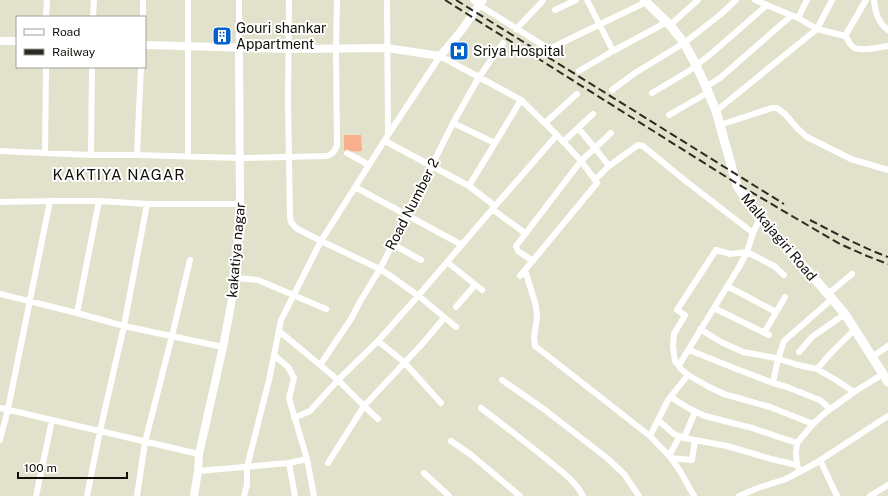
<svg xmlns="http://www.w3.org/2000/svg" width="888" height="496" font-family="'Public Sans',sans-serif">
<rect width="100%" height="100%" fill="#e2e1cb"/>
<path fill="#f7af8e" d="M 344,135 L 361,135 L 362,151 L 344,152 Z"/>
<g fill="none" stroke-linecap="round" stroke-linejoin="round">
<path stroke="#fff" stroke-width="6" d="M 188,0 L 188,156
M 239,0 L 239,48
M 289,0 L 288,101 L 290,217 L 291,222 L 296,228 L 321,241 L 380,269 L 392,277 L 420,297 L 456,327
M 387,0 L 388,134
M 473,0 L 479,5 L 549,49 L 648,1
M 587,0 L 613,51
M 755,0 L 798,18 L 817,29 L 845,36 L 866,0
M 874,0 C 875,12 878,23 888,30
M 555,10 L 576,0
M 46,17 L 47,0
M 93,17 L 94,0
M 143,17 L 143,0
M 798,18 L 807,0
M 670,25 L 698,0
M 516,29 L 541,3 L 543,0
M 845,36 C 848,39 850,45 853,47 C 860,52 880,47 888,46
M 579,71 L 613,51 L 667,22
M 706,87 L 720,78 L 791,16
M 612,90 L 635,73 L 684,43 L 720,15 L 736,0
M 652,93 L 689,71 L 712,53 L 767,5
M 716,111 L 817,29 L 832,0
M 669,115 L 709,92
M 453,123 L 495,143
M 545,123 L 577,94
M 720,125 L 772,108 L 777,108 L 785,114 L 798,129 L 807,137 L 851,159 L 888,170
M 578,128 L 595,148 L 609,166
M 385,141 L 469,186 L 495,206
M 563,142 L 593,114
M 0,151 L 91,155 L 137,155 L 240,158 L 327,156 C 333,154 335,151 337,145 L 336,49 L 337,0
M 45,153 L 46,67
M 347,153 L 369,165
M 91,155 L 92,67
M 137,155 L 141,67
M 469,186 L 521,100
M 355,187 L 462,245
M 0,202 L 50,201 L 99,201 L 147,204 L 240,204
M 492,209 L 525,233
M 392,244 L 421,260
M 533,261 L 518,251 L 516,246 L 581,161 L 611,133
M 447,262 L 482,290
M 525,270 L 536,306 L 537,318 L 534,337 L 535,346 L 567,371 L 650,436 L 671,458 L 680,471 L 694,496
M 520,276 L 597,183 L 595,180
M 236,278 L 258,280 L 326,309
M 727,286 L 776,312
M 0,294 L 77,313 L 124,326 L 223,347
M 828,294 L 852,274
M 456,307 L 475,285
M 714,308 L 769,335
M 77,313 L 99,201
M 700,329 L 721,342 L 743,352 L 776,358 L 798,365 L 817,369 L 836,380 L 854,392 L 883,374
M 279,331 L 338,380 L 364,406 L 378,419
M 764,333 L 785,297
M 378,341 L 404,362 L 441,403
M 689,350 L 739,370 L 773,383 L 787,387 L 812,397 L 820,400 L 830,409
M 799,352 L 812,337 L 845,314
M 274,355 L 288,367 L 294,378 L 289,398 L 307,459 L 314,496
M 872,357 L 888,346
M 320,365 L 351,319 L 361,300 L 380,269 L 453,123 L 479,77 L 503,43
M 679,365 L 739,267 L 747,252 L 774,266 L 784,275
M 817,369 L 831,353 L 855,329
M 688,375 L 681,369 L 675,361 L 673,347 L 674,334 L 685,315 L 677,310 L 716,250 L 730,254 L 747,252 L 753,233 L 760,218
M 502,380 L 545,410 L 607,458 L 624,474 L 639,496
M 773,383 L 778,359 L 784,341 L 832,299
M 671,397 L 688,408 L 705,416 L 752,428 L 797,443
M 0,408 L 199,454
M 481,408 C 502,424 524,441 544,457 C 558,469 575,480 583,496
M 695,412 L 684,438 L 695,440
M 294,418 L 310,411 L 338,380 L 378,341 L 418,296 L 495,206 L 557,135
M 658,420 L 674,434 L 684,438
M 813,424 L 825,413 L 854,392
M 650,436 L 668,400 L 688,375 L 709,387 L 724,394 L 770,407 L 813,424 L 797,443 L 796,453 L 797,465 L 800,471
M 0,440 L 8,409 L 50,201
M 451,441 L 470,454 L 520,496
M 669,456 L 680,436
M 671,458 L 692,460 L 695,440 L 727,446 L 771,459 L 797,465
M 820,460 L 837,496
M 289,463 L 295,496
M 328,463 L 364,406 L 424,342 L 444,318
M 198,471 L 289,463 L 307,459
M 424,473 L 449,496
M 36,496 L 52,420
M 87,496 L 100,431 L 124,326 L 147,204
M 137,496 L 145,442 L 172,336 L 190,260
M 244,496 L 247,485 L 247,467 L 269,380 L 281,320 L 321,241 L 388,135 L 440,56 L 521,100 L 557,135 L 581,161 L 595,180 L 609,166 L 638,145 L 643,146 L 687,182 L 753,233
M 739,496 L 758,488 L 786,479 L 816,463 L 888,416
M 870,496 L 888,485"/>
<path stroke="#fff" stroke-width="8" d="M 0,41 L 17,41
M 145,45 L 289,49 L 387,48 L 440,56 L 461,31 L 479,5 L 483,0
M 194,496 L 198,471 L 199,454 L 223,347 L 236,278 L 240,204 L 239,48"/>
<path stroke="#fff" stroke-width="9" d="M 644,0 L 670,25 L 684,43 L 696,65 L 706,87 L 716,111 L 737,186 L 760,218 L 808,271 L 845,314 L 888,382"/>
<path stroke="#2c2b22" stroke-width="2" stroke-dasharray="8 4" stroke-linecap="butt" d="M 445,0 L 736,183 L 797,219 L 840,244 L 867,256 L 888,264
M 456,0 L 784,204
M 810,220 C 835,233 861,247 888,257"/>
</g>
<defs>
<symbol id="building-square" viewBox="-11 -11 22 22"><rect x="-9" y="-9" width="18" height="18" rx="4" fill="#0261ca" stroke="#fff"/><path d="M-4-6H4V6H1V3H-1V6H-4ZM-2.5-4.3h1.7v1.8h-1.7ZM.8-4.3h1.7v1.8H.8ZM-2.5-1h1.7V.8h-1.7ZM.8-1h1.7V.8H.8Z" fill="#fff"/></symbol>
<symbol id="hospital-square" viewBox="-11 -11 22 22"><rect x="-9" y="-9" width="18" height="18" rx="4" fill="#0261ca" stroke="#fff"/><path d="M-5-5h3v3.5h4V-5h3V5h-3V1.5h-4V5h-3Z" fill="#fff"/></symbol>
</defs>
<g fill-rule="evenodd">
<use href="#building-square" x="211" y="25" width="22" height="22"/>
<use href="#hospital-square" x="448" y="40" width="22" height="22"/>
</g>
<g text-anchor="middle" stroke-width="4" stroke-linejoin="round" paint-order="stroke">
<g font-size="14" fill="#100f08" stroke="#fff" text-anchor="start">
<text x="236" y="33">Gouri shankar<tspan x="236" dy="16">Appartment</tspan></text>
<text x="473" y="56">Sriya Hospital</text>
</g>
<g font-size="14" fill="#100f08" stroke="#fff">
<text transform="translate(412 204) rotate(-63)" y="5">Road Number 2</text>
<text transform="translate(779 237) rotate(50)" y="5">Malkajagiri Road</text>
<text transform="translate(236 250) rotate(-85)" y="5">kakatiya nagar</text>
</g>
<g font-size="15" letter-spacing="1" fill="#100f08" stroke="#fff">
<text x="119" y="180">KAKTIYA NAGAR</text>
</g>
</g>
<rect x="16" y="16" width="130" height="52" fill="#ffffff" stroke="#9f9f9c"/>
<rect x="24" y="29" width="20" height="6" fill="#ffffff" stroke="#9f9f9c"/>
<text x="52" y="36" font-size="12" fill="#100f08">Road</text>
<rect x="24" y="49" width="20" height="6" fill="#2c2b22" stroke="#9f9f9c"/>
<text x="52" y="56" font-size="12" fill="#100f08">Railway</text>
<path d="M18 472v6h109v-6" fill="none" stroke="#100f08" stroke-width="2"/>
<text x="24" y="472" font-size="12" fill="#100f08" stroke="#ffffff" stroke-width="3" paint-order="stroke">100 m</text>
</svg>
